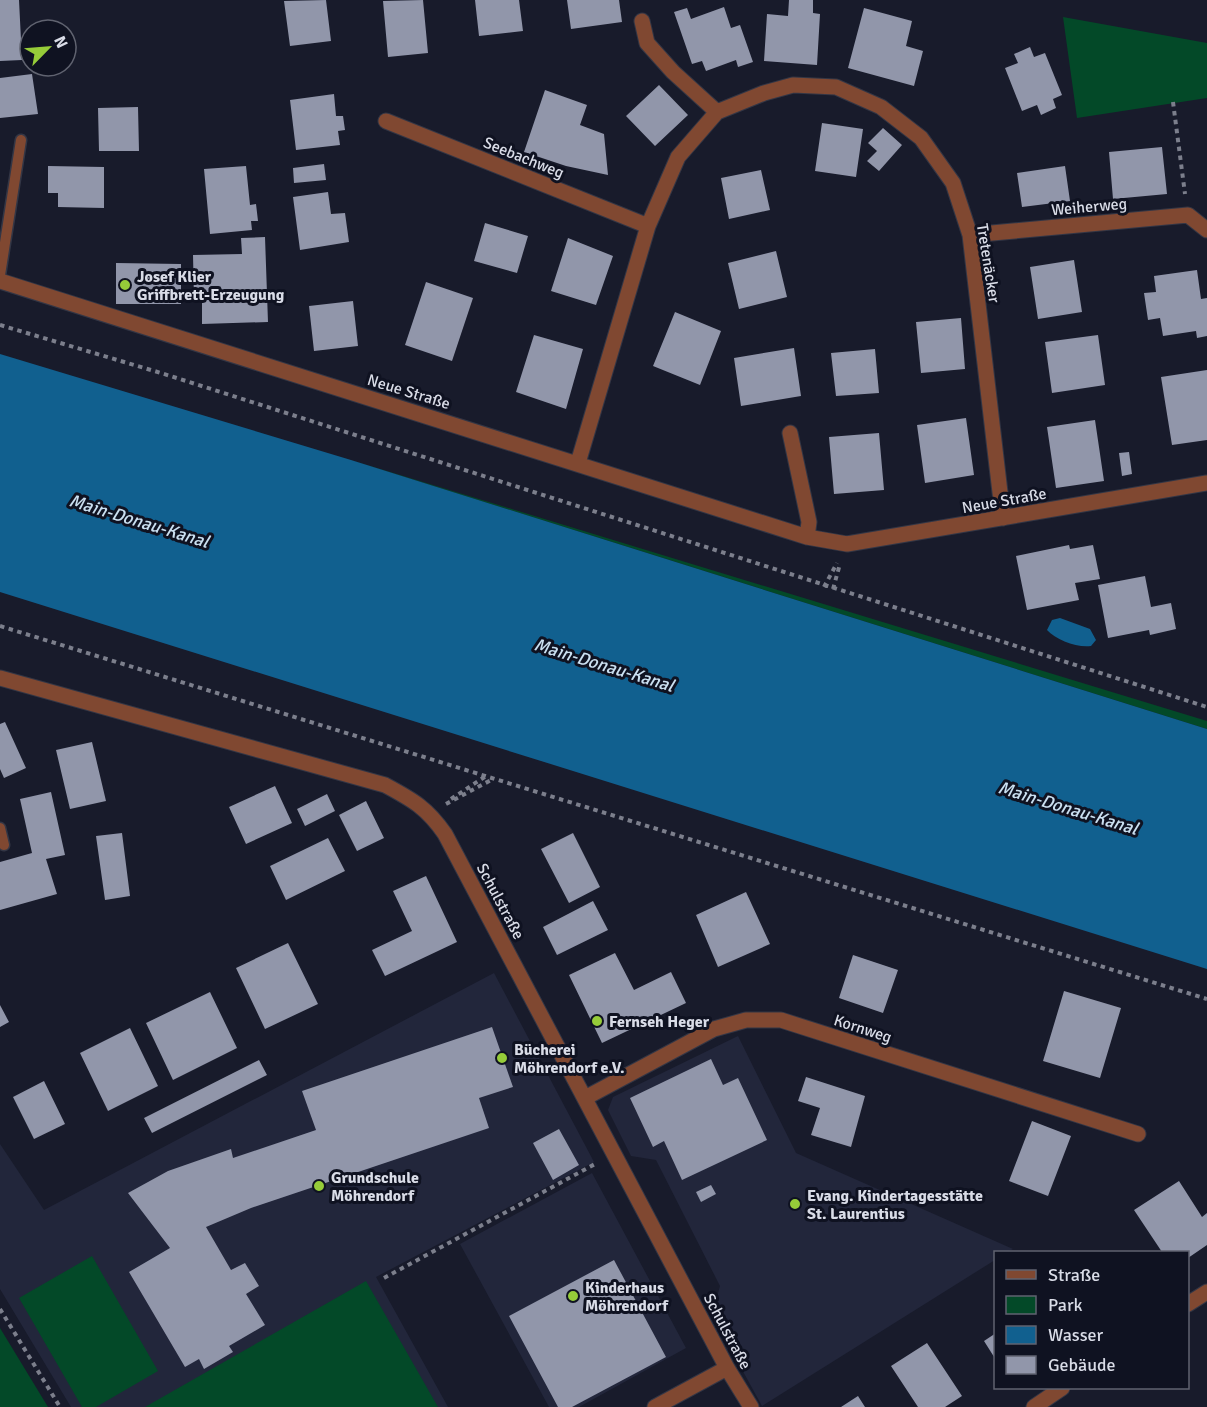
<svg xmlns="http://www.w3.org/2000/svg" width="1207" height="1407" font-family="Signika,sans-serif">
<rect width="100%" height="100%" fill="#181b2b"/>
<path fill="#22263b" d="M 494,973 L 594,1162 L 376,1277 L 448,1407 L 71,1407 L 0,1289 L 0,1144 L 44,1210 Z
M 738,1036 L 796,1153 L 1013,1249 L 1007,1252 L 996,1252 L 995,1260 L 762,1406 L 712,1315 L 720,1286 L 656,1160 L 631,1156 L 608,1110 L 613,1097 Z
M 592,1173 L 686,1348 L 579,1407 L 549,1407 L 460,1244 Z"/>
<path fill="#034928" d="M 1063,17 L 1207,43 L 1207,98 L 1077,118 Z
M 351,460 L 1207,721 L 1207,729 Z
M 92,1256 L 158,1371 L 96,1407 L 82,1407 L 19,1298 Z
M 366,1281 L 438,1407 L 145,1407 Z
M 0,1328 L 48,1407 L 0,1407 Z"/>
<path fill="#11608f" d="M 0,354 L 351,460 L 1207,729 L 1207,969 L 0,592 Z
M 1060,618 L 1090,629 L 1096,640 L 1091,646 C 1077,648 1056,640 1047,630 L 1052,620 Z"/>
<path fill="#9196aa" d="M 0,0 L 19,0 L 22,60 L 0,61 Z
M 326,0 L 331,41 L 290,46 L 284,1 Z
M 423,0 L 428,53 L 388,57 L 383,1 Z
M 475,0 L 519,0 L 523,31 L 479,36 Z
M 567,0 L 619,0 L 622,22 L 571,29 Z
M 789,0 L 813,0 L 813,13 L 820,14 L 817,65 L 764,61 L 767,14 L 788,16 Z
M 724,7 L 731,28 L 740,25 L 753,62 L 738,67 L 736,60 L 706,71 L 702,61 L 692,64 L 674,12 L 687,8 L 691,19 Z
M 864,8 L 912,21 L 906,46 L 923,51 L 914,86 L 848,68 Z
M 1030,47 L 1034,57 L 1045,53 L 1062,95 L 1053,99 L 1056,108 L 1041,115 L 1037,105 L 1022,111 L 1005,68 L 1018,63 L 1014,54 Z
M 32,74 L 38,114 L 0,118 L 0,78 Z
M 659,85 L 688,115 L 655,146 L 626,116 Z
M 545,90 L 587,105 L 580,125 L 604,134 L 608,175 L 566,166 L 524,152 Z
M 334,94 L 336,116 L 343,116 L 345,130 L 338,131 L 340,145 L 296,150 L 290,100 Z
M 138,107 L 139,151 L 99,151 L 98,108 Z
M 822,123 L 863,129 L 856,177 L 815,171 Z
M 883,128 L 902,145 L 879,171 L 867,161 L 877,151 L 868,143 Z
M 1162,147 L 1167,194 L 1113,199 L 1109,152 Z
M 324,164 L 326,180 L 294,183 L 293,168 Z
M 48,166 L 104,167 L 104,208 L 58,207 L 58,193 L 48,193 Z
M 246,166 L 250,205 L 256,204 L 258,221 L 251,221 L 252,230 L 210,234 L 204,169 Z
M 1065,166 L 1070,201 L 1022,207 L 1017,173 Z
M 761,170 L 770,210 L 729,219 L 721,178 Z
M 328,192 L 331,214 L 345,213 L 349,242 L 300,250 L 293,197 Z
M 485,223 L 528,236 L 517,273 L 474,261 Z
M 265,237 L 268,322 L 202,324 L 202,300 L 194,300 L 193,255 L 242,254 L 241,238 Z
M 568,238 L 613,256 L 596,305 L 551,291 Z
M 776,251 L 787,297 L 739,309 L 728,263 Z
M 1074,260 L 1082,312 L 1038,319 L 1030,267 Z
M 116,263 L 181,264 L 181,304 L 116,304 Z
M 1197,270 L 1201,299 L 1207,298 L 1207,336 L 1197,338 L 1196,331 L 1163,336 L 1160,318 L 1148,320 L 1144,293 L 1156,292 L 1154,276 Z
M 426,282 L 473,298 L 452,361 L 405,345 Z
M 353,301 L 358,346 L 314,351 L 309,306 Z
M 675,312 L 721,331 L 700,385 L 653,366 Z
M 961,318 L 965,369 L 921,373 L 916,322 Z
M 534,335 L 583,349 L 566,409 L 516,392 Z
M 1098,335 L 1105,385 L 1052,393 L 1045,342 Z
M 794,348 L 801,396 L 741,406 L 734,358 Z
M 875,349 L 879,393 L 836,396 L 831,353 Z
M 1207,370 L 1207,440 L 1172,445 L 1161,377 Z
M 966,418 L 974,475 L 925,483 L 917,425 Z
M 1095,420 L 1104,481 L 1056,488 L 1047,427 Z
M 879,433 L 884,490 L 834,494 L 829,437 Z
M 1129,452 L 1132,474 L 1122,476 L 1119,453 Z
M 1069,545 L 1070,549 L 1093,545 L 1100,579 L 1075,583 L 1079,600 L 1027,610 L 1016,556 Z
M 1145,576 L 1151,607 L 1171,603 L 1176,629 L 1150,635 L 1149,630 L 1108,638 L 1098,585 Z
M 5,722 L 26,768 L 4,778 L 0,769 L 0,724 Z
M 92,742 L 106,801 L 70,809 L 56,750 Z
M 275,786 L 292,823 L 246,844 L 229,807 Z
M 51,792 L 65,855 L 46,859 L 57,894 L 0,910 L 0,862 L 32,853 L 20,799 Z
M 327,794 L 335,811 L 305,826 L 297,809 Z
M 366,801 L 384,838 L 357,851 L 339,815 Z
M 122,833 L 130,896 L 105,900 L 96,836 Z
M 573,833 L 600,887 L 569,903 L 541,849 Z
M 328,838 L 345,871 L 286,900 L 270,866 Z
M 426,876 L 457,942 L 385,976 L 372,950 L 412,931 L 393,891 Z
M 746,892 L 770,944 L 718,967 L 696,915 Z
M 593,901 L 608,930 L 557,955 L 543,927 Z
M 288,943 L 318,1004 L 265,1029 L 236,968 Z
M 615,953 L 634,990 L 671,972 L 686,1003 L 602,1043 L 569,975 Z
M 853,955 L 898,970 L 883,1013 L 839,998 Z
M 1064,991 L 1121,1008 L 1100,1078 L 1043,1061 Z
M 210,992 L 237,1048 L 173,1080 L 146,1023 Z
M 0,1005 L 9,1022 L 0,1027 Z
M 492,1027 L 513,1087 L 479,1098 L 489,1128 L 251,1208 L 206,1227 L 231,1270 L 245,1263 L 259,1286 L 246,1294 L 265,1325 L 229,1346 L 233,1352 L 204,1369 L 199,1359 L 185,1367 L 129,1272 L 170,1248 L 128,1193 L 168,1171 L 231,1149 L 233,1158 L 316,1130 L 302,1091 Z
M 130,1028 L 158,1086 L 108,1111 L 80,1053 Z
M 711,1059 L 723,1085 L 738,1078 L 767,1140 L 682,1180 L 664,1141 L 653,1147 L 630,1098 Z
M 259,1060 L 267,1075 L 152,1133 L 144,1118 Z
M 806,1077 L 865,1096 L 851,1147 L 811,1135 L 820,1108 L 798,1101 Z
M 44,1081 L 65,1124 L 34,1139 L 13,1097 Z
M 1032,1121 L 1071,1136 L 1048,1196 L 1009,1181 Z
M 559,1129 L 579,1165 L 553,1180 L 533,1143 Z
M 1179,1181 L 1202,1217 L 1207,1213 L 1207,1245 L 1188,1258 L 1188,1252 L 1162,1252 L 1134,1210 Z
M 711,1185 L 716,1194 L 701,1202 L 696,1192 Z
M 614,1260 L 666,1357 L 572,1407 L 558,1407 L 509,1316 Z
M 996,1333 L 996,1360 L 984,1341 Z
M 927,1343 L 962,1396 L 945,1407 L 918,1407 L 891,1366 Z
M 858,1396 L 865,1407 L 841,1407 Z"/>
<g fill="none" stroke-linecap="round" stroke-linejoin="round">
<defs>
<path id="lane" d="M 0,275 L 21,140
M 0,828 L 4,845"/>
<path id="street" d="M 642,21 L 647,43 L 673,72 L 717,112
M 386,121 L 648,226
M 970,235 L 1188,215 L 1207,230
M 0,281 L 807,537 L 847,544 L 1207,483
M 790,433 L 809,522 L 807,537
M 578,463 L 648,226 L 678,157 L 717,112 L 764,93 L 793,85 L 836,87 L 881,107 L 921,138 L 953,183 L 970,235 L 1003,518
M 0,678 L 385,785 C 413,800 427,808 445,834 L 727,1368 L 751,1407
M 585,1098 L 714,1029 L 746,1020 L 781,1020 L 1138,1134
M 1188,1304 L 1207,1292
M 655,1407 L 727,1368
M 1034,1407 L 1062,1388"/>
</defs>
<use href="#lane" stroke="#333645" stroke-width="13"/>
<use href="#street" stroke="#333645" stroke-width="17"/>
<path stroke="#7c7f8c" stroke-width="4" stroke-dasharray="4.5 4.5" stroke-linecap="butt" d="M 1173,102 L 1185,194
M 0,325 L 161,373 L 1207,707
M 824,587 L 837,563
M 833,589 L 840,564
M 0,626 L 1207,999
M 451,799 L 486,776
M 446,804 L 493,779
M 384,1278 L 595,1164
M 0,1309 L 60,1407"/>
<use href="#lane" stroke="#804831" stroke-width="10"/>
<use href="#street" stroke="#804831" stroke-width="15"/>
</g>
<g fill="#96cc39" stroke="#0f1221" stroke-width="2">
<circle cx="125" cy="285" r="6"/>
<circle cx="597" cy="1021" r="6"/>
<circle cx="502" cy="1058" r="6"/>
<circle cx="319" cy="1186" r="6"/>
<circle cx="795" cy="1204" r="6"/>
<circle cx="573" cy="1296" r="6"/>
</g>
<g text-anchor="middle" stroke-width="6" stroke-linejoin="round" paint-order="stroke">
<g font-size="16" fill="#d9dce7" stroke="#0f1221">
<text transform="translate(524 157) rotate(22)" y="6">Seebachweg</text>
<text transform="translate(1089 206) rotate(-5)" y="6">Weiherweg</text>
<text transform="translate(989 263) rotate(81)" y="6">Tretenäcker</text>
<text transform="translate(409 391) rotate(17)" y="6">Neue Straße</text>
<text transform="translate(1004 500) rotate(-10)" y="6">Neue Straße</text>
<text transform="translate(501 901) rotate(62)" y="6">Schulstraße</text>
<text transform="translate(863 1028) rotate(18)" y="6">Kornweg</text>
<text transform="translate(728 1331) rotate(62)" y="6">Schulstraße</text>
</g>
<g font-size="16" font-weight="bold" fill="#d9dce7" stroke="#0f1221" text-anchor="start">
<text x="137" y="282">Josef Klier<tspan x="137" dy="18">Griffbrett-Erzeugung</tspan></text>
<text x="609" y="1027">Fernseh Heger</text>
<text x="514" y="1055">Bücherei<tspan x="514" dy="18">Möhrendorf e.V.</tspan></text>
<text x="331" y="1183">Grundschule<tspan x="331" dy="18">Möhrendorf</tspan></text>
<text x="807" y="1201">Evang. Kindertagesstätte<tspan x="807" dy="18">St. Laurentius</tspan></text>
<text x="585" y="1293">Kinderhaus<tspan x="585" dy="18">Möhrendorf</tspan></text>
</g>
<g font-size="18" font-style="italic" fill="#cbe0f1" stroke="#0f1221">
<text transform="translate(139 521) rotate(17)" y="6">Main-Donau-Kanal</text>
<text transform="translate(604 665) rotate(17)" y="6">Main-Donau-Kanal</text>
<text transform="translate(1068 808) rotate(17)" y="6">Main-Donau-Kanal</text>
</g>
</g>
<rect x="994" y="1251" width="195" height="138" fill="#0f1221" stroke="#606370" stroke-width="1.5"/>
<rect x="1006" y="1270" width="30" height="9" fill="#804831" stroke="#606370" stroke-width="1.5"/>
<text x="1048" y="1281" font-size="18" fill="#d9dce7">Straße</text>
<rect x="1006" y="1296" width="30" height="18" fill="#034928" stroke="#606370" stroke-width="1.5"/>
<text x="1048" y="1311" font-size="18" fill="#d9dce7">Park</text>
<rect x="1006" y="1326" width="30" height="18" fill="#11608f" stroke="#606370" stroke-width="1.5"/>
<text x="1048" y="1341" font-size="18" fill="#d9dce7">Wasser</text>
<rect x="1006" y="1356" width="30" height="18" fill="#9196aa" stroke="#606370" stroke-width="1.5"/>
<text x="1048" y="1371" font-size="18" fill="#d9dce7">Gebäude</text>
<g transform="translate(48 48) rotate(65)"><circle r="28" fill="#0f1221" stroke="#606370" stroke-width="1.5"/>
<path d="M0-4.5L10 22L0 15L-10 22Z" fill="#96cc39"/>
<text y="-9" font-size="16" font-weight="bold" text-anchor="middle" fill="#d9dce7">N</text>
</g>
</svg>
